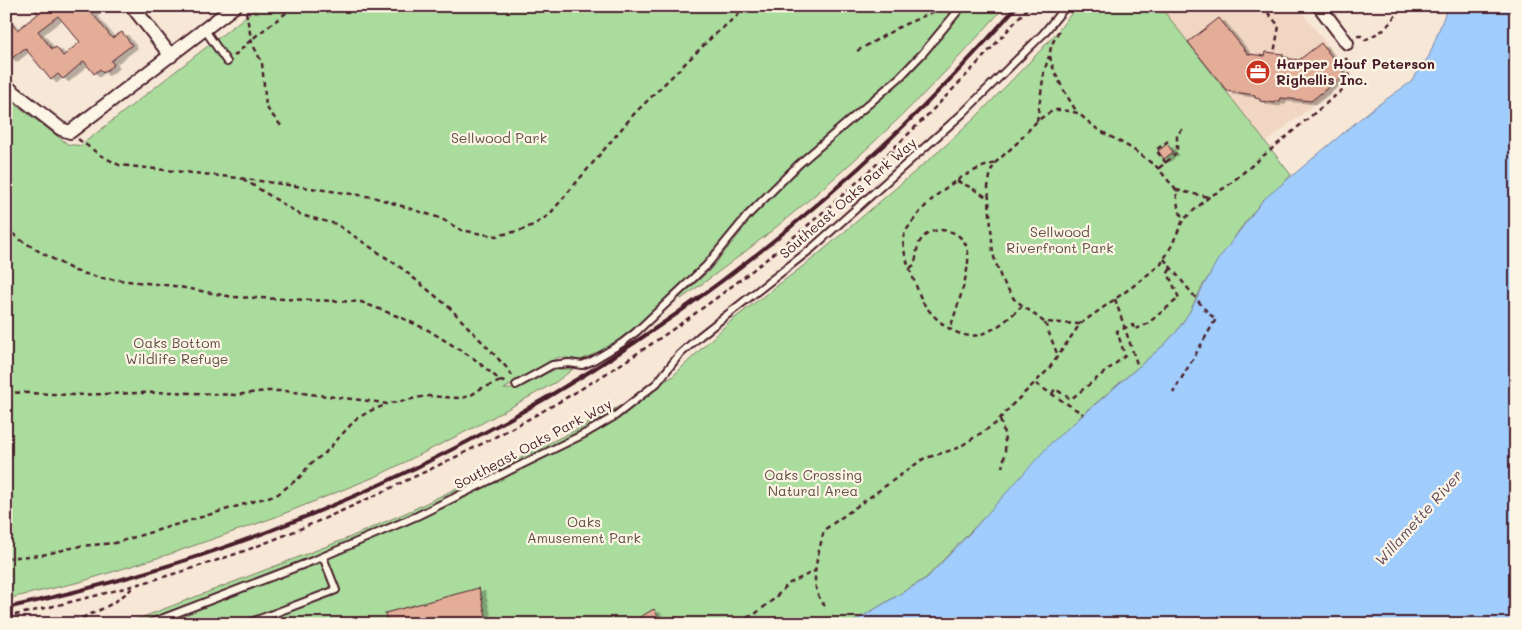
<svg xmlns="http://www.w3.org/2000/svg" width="1522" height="630" font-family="Mali,sans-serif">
<defs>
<filter id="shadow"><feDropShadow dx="5.5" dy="3" stdDeviation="0" flood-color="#0004"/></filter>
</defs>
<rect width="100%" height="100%" fill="#f7e7d6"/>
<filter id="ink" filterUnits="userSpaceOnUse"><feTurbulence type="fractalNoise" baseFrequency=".02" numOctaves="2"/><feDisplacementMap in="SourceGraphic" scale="10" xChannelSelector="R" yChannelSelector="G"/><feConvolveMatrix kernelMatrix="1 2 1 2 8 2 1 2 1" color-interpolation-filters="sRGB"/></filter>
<g filter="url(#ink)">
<path fill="#f1d6c3" d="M 1160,6 L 1297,6 L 1348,71 L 1343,82 L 1266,142 Z"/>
<path fill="#a9dc9d" stroke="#7a7e64" d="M 259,6 L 1005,6 C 911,115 799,216 681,299 L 680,297 L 709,271 L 742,231 L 707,258 L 699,268 L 636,327 L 609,347 L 581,360 L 559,357 L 504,389 C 523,391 536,377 552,371 C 559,368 566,369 573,369 L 556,382 L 477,426 L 377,476 L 273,518 L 170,554 L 80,582 L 6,599 L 6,97 L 69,145 L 77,145 L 80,146 Z
M 1077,6 L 1160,6 L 1291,175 L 1275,192 L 1263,200 L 1240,229 L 1203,285 L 1189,313 L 1177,331 L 1165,344 L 1081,416 L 926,578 L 850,624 L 125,624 L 348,538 L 410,511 L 582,427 L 672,377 L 727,324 L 815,257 L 945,146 L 975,118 L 1038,53 L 1058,31 Z"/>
<path fill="#a0cdfb" stroke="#7e87a8" d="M 1448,6 L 1516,6 L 1516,624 L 850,624 L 927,578 L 970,533 L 1052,442 L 1165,344 L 1177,331 L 1189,313 L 1217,261 L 1263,200 L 1372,109 L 1411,82 L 1429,56 Z"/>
<path fill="#e3ad98" stroke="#4a1f2b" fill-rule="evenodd" filter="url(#shadow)" d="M 33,6 L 101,6 L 92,13 L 112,38 L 122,32 L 132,45 L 111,61 L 114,65 L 103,73 L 100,69 L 94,74 L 84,61 L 63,79 L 58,74 L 51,80 L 25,48 L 11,59 L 6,54 L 6,17 L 17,30 L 38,14 ZM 58,16 L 80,42 L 63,56 L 56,47 L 53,49 L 51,48 L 38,31 Z
M 1219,18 L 1248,54 L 1265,56 L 1266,52 L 1274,53 L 1283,54 L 1283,58 L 1299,60 L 1321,43 L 1345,74 L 1311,101 L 1281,98 L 1280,101 L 1275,101 L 1275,103 L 1260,101 L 1260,99 L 1255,98 L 1255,95 L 1227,91 L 1188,42 Z
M 1167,144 L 1173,152 L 1164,159 L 1158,151 Z
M 479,588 L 488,624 L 388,624 L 385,613 Z
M 654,609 L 660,620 L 653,624 L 628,624 Z"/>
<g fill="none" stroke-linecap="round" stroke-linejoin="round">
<defs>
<path id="lane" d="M 205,30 L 227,62
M 516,385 L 552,365 L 569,363 L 582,365 L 592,361 L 622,343 L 636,332 L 706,266 L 748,215 L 799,164 L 900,77 L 923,53 L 962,6
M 148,624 L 315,560 L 417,516 L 586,433 L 615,416 L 657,383 L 679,355 L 700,336 L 811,249 L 962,114 L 1043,34 L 1066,6
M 246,624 L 336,590 L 323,557"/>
<path id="street" d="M 132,6 L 171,56
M 1319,6 L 1347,43
M 6,86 L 61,129 L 70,132 L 235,6"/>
</defs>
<use href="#lane" stroke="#4a1f2b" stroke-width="10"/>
<use href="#street" stroke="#4a1f2b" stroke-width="16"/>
<path stroke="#4a1f2b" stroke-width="2.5" stroke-dasharray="5 4" stroke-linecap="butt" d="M 1262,6 L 1279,26 L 1274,53
M 1514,6 L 1516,9
M 246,12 L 252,43 L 262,63 L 266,107 L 282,127
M 1059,31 C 1055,38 1050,46 1050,54 C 1050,68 1069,100 1077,112
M 1357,36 L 1361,36 L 1365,40 L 1385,29 L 1403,6
M 857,51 L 901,26 L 947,6
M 234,56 L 252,39 L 295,6
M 1037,121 L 1044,72 L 1049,56
M 78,139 L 100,155 L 119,165 L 239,178 L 373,197 L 440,218 L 461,230 L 477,233 L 496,236 L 522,230 L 535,224 L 549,215 L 634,114 L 711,38 L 748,6
M 889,152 L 904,152
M 995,163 C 962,172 929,197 910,225 C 908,228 905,231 904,235 C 901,251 910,269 915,283 C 918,290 920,298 924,304 C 936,321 960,342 981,334 C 998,329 1010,317 1022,306
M 1166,163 L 1156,150 L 1168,141
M 1159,168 L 1177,153 L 1177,134 L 1183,129
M 243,179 L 301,215 L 336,224 L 400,267 L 449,307 L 507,368 L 513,377
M 957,181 L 972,188 L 988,198
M 1176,190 L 1208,197
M 6,228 L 19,239 L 42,253 L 75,271 L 101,278 L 174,286 L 233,297 L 361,302 L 402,318 L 428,330 L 473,358 L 501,381 L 507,383
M 1164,259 L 1208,313 L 1216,319 L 1173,393
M 910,268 L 914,265 C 917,258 916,250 919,243 C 931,221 966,229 968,253 C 970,274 956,309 950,329
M 1115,299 L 1138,367
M 1045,323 L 1058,356
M 1080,324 L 1044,322 L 1014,299 L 1001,278 L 993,254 L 988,187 L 991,171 L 995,163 L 1017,143 L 1037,121 L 1047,114 L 1055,110 L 1062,110 L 1078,113 L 1097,129 L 1131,148 L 1157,167 L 1176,190 L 1178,207 L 1183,220
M 1036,384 L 1083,414
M 6,392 L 73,395 L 171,392 L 235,395 L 266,391 L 285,391 L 377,402 L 387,404 L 426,396 L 460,398 L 470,396 L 480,389 L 501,381
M 1052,394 L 1055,389 L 1071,399 L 1125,356 L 1117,331 L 1133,325 L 1134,330 L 1147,324 L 1179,298 L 1168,273 L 1171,268
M 1000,420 C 1006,436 1007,451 1002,467
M 6,558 L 42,555 L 80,546 L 115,543 L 278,494 L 300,477 L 310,464 L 325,453 L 356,419 L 372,410 L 386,405
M 825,606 C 806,586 819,553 824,530 L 923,459 L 958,448 L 995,424 L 1012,405 L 1048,370 L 1080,324 L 1132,287 L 1161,264 L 1171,247 L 1183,220 L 1209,197 L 1226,187 L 1341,91 L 1346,85 L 1352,67 L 1343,55
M 6,617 C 87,599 168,578 247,550 C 300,530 352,507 403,482 C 462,455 520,425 576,392 C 746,290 899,156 1029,6
M 746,618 L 752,624
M 65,624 C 91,615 116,605 135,585
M 721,624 L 746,618 L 755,614 L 774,599 L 788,584 L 815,571
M 743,624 L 746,618"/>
<use href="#lane" stroke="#fcf5e5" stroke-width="6"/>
<use href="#street" stroke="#fcf5e5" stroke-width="12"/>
<path stroke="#4a1f2b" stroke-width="4" d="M 6,608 C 96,588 186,563 272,530 C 559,420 816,238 1017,6"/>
</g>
</g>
<defs>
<symbol id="office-disc" viewBox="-11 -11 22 22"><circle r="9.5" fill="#c8321e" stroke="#fcf5e5"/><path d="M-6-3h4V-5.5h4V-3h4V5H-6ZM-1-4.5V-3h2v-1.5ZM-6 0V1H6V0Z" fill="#fff"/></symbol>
</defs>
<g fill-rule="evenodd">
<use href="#office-disc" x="1244" y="58" width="28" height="28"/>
</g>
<g text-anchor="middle" stroke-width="4.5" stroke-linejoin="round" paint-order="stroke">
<g font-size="14" font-weight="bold" fill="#4a1f2b" stroke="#fcf5e5" text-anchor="start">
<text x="1276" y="69">Harper Houf Peterson<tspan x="1276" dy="16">Righellis Inc.</tspan></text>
</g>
<g font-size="14" fill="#624e48" stroke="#fcf5e5">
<text x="499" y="143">Sellwood Park</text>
<text x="1060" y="237">Sellwood<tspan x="1060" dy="16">Riverfront Park</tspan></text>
<text x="177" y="348">Oaks Bottom<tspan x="177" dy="16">Wildlife Refuge</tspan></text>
<text x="813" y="480">Oaks Crossing<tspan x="813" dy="16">Natural Area</tspan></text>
<text x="584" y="527">Oaks<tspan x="584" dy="16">Amusement Park</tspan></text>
</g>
<g font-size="14" fill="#4a1f2b" stroke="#fcf5e5">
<text transform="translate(848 198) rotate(-41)" y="5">Southeast Oaks Park Way</text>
<text transform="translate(533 444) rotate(-28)" y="5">Southeast Oaks Park Way</text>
</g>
<g font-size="15" font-style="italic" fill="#604a5f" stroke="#fcf5e5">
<text transform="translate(1419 518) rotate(-48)" y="5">Willamette River</text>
</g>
</g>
<rect width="1522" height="630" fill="none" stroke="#fcf5e5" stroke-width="25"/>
<rect x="12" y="12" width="1497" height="605" fill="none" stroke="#4a1f2b" stroke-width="2" filter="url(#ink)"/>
</svg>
